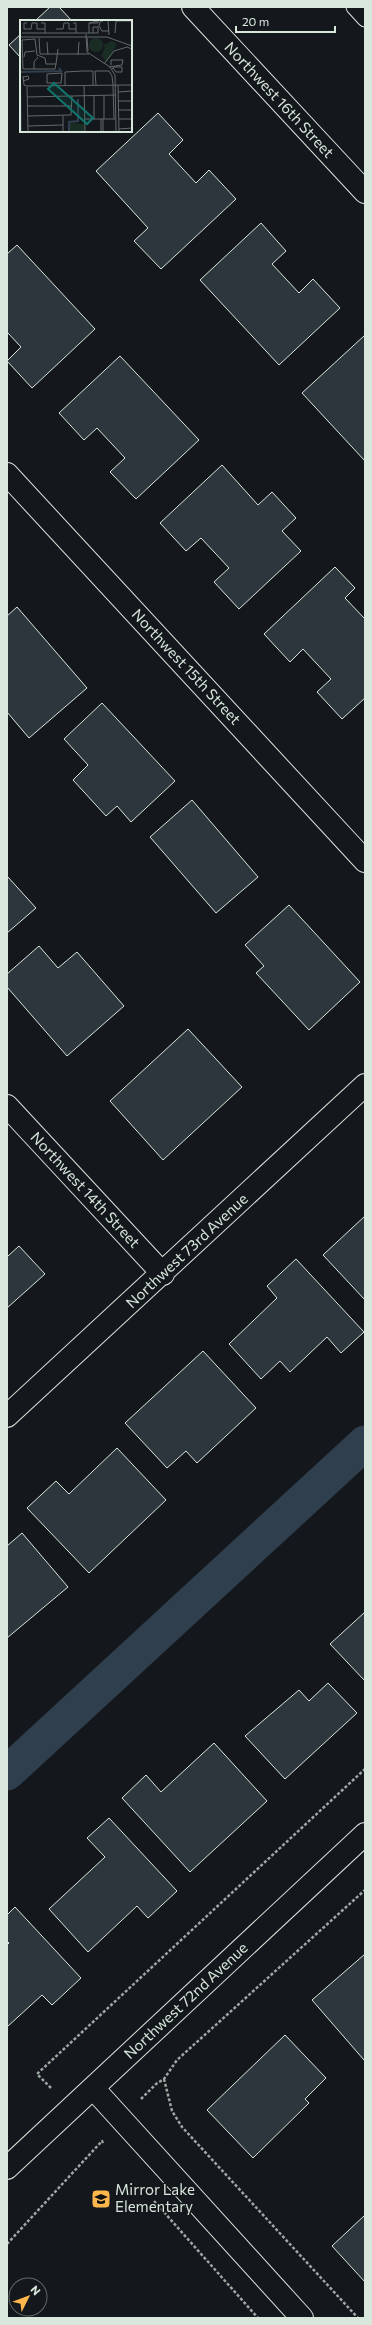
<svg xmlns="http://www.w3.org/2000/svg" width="372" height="2325" font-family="Commissioner,sans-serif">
<rect width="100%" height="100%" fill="#14181c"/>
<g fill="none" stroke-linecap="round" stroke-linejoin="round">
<path stroke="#2f3f4d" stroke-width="35" d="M 7,1773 L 365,1443"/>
</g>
<path fill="#2c363c" stroke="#d8e6dc" d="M 50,7 L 59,7 L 72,21 L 35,21 Z
M 21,34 L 21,58 L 9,45 Z
M 158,113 L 183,140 L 169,154 L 196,183 L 209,170 L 236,199 L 161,269 L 134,241 L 148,228 L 96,171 Z
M 261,223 L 286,251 L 272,264 L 299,293 L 313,279 L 340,308 L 279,365 L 200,280 Z
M 17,245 L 95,329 L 32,388 L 7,361 L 21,347 L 7,332 L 7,254 Z
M 365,335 L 365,461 L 302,393 Z
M 120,356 L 199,440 L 136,499 L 110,472 L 125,458 L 97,428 L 84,440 L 59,413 Z
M 222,465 L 258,505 L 272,492 L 296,518 L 282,531 L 301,551 L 239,609 L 214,582 L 229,568 L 201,538 L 186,551 L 160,523 Z
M 335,567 L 355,588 L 345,598 L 365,619 L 365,698 L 342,719 L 317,692 L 331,679 L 303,649 L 290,662 L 264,634 Z
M 17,607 L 87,688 L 29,738 L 7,712 L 7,616 Z
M 102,703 L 175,781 L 131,822 L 117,806 L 106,816 L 73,780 L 88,765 L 64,739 Z
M 192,800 L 258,877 L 216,913 L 150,837 Z
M 7,876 L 36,908 L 7,933 Z
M 289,905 L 360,982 L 309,1030 L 256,973 L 264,966 L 245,945 Z
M 39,946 L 58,968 L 77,952 L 124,1006 L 67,1056 L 7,987 L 7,974 Z
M 188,1029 L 242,1087 L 163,1160 L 110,1101 Z
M 365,1216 L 365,1300 L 323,1255 Z
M 19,1246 L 45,1274 L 7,1308 L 7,1254 L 8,1256 Z
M 296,1259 L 364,1332 L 341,1353 L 327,1337 L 290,1372 L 280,1361 L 261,1379 L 229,1344 L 277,1298 L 267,1286 Z
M 203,1351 L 256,1408 L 197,1463 L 186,1451 L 167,1468 L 125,1423 Z
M 117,1448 L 166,1500 L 89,1573 L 27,1508 L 56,1481 L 69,1494 Z
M 22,1533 L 68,1587 L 7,1638 L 7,1546 Z
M 365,1612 L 365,1681 L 330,1644 Z
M 328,1683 L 357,1713 L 285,1779 L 245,1736 L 299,1690 L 309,1701 Z
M 214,1743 L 267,1801 L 190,1872 L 122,1798 L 146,1775 L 161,1792 Z
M 109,1818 L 177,1891 L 148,1918 L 137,1906 L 88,1952 L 49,1909 L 105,1857 L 87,1838 Z
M 15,1907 L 81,1978 L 52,2005 L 42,1995 L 7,2027 L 7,1945 L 9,1943 L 7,1941 L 7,1915 Z
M 365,1954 L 365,2059 L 364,2060 L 312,2000 Z
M 285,2035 L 326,2078 L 305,2099 L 309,2103 L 253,2158 L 207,2110 Z
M 365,2215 L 365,2282 L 332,2246 Z"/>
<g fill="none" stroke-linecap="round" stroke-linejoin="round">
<defs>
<path id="lane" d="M 354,7 L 365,19"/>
<path id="street" d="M 193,7 L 365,192
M 7,474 L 365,861
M 7,1106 L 163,1274
M 7,1416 L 365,1085
M 93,2088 L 302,2318
M 7,2168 L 365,1834"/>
</defs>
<use href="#lane" stroke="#d8e6dc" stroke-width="17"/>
<use href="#street" stroke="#d8e6dc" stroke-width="24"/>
<path stroke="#9da8a2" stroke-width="2.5" stroke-dasharray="3 2" stroke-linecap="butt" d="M 164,2079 L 172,2111 L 182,2127 L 358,2318
M 51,2088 L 37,2074 L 365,1769
M 141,2099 L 156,2084 L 164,2079 L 177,2060 L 365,1890
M 154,2201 L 258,2318
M 7,2244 L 102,2141 L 103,2143"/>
<use href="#lane" stroke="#14181c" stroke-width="15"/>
<use href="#street" stroke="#14181c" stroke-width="22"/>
</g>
<defs>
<symbol id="school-square" viewBox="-11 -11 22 22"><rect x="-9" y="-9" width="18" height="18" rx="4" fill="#ffb74d" stroke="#14181c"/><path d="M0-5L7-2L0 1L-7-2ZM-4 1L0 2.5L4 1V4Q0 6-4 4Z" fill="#111"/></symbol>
</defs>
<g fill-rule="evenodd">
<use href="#school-square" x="90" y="2188" width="22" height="22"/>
</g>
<g text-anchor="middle" stroke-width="3" stroke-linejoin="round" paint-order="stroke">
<g font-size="15" fill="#d8e6dc" stroke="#14181c">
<text transform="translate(279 100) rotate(47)" y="5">Northwest 16th Street</text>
<text transform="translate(186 667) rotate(47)" y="5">Northwest 15th Street</text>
<text transform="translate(85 1190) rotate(47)" y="5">Northwest 14th Street</text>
<text transform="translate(187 1251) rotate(-43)" y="5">Northwest 73rd Avenue</text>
<text transform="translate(186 2001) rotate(-43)" y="5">Northwest 72nd Avenue</text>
</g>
<g font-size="15" fill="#d8e6dc" stroke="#14181c" text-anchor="start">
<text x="115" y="2195">Mirror Lake<tspan x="115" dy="17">Elementary</tspan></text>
</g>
</g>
<g transform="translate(20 20)">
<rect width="112" height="112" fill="#14181c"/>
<path d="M69 25a7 7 0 1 1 14 0a7 7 0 1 1-14 0ZM 92,21 L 97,24 L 87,42 L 81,36 L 85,27 L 83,25 ZM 50,103 L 64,104 L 64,112 L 50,112 Z" fill="#1a2d24"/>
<path fill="none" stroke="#2f3f4d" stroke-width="2" d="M 0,52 L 41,51 L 39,48M 0,59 L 1,112M 49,112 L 49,102 L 58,101 L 58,79"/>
<path fill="none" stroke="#626a69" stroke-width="1" d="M 85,0 L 80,2 L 79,6 L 82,11 L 89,11M 88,0 L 89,15M 7,3 L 4,3 L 4,9 L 11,9 L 12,3 L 17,3 L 17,9 L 25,9M 21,3 L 25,3 L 25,13M 53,3 L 56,3 L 56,13M 69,3 L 78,1 L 78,3 L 69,3 L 69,13 L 73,13M 73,7 L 78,7 L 78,13 L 73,13 ZM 36,9 L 43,9 L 44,3 L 49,3 L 49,9 L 56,9M 2,13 L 69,13M 95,13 L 96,1 L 112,1M 66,14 L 67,32 L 90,47 L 95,55 L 96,112M 0,17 L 87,17 L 112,26M 19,18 L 20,34M 67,18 L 68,31M 15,19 L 17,35 L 25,38 L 26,44 L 36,44 L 35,49 L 3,49 L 2,20 ZM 27,22 L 28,35M 20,34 L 69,34M 58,35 L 59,22M 4,37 L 5,32 L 15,31M 36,44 L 38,29M 84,44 L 94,31 L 107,27 L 112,29M 89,47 L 102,45 L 103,40 L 91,40 L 91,45M 14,49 L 14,42 L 18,37M 92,49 L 94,47 L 102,47 L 102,52 L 96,52 L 93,48M 42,53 L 41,63 L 27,63 L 27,54 ZM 3,56 L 4,65 L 7,66M 3,57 L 8,56 L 9,59 L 3,61M 64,65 L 65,112M 76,65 L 75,51 L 89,51 L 92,56 L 93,65M 93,65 L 94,99M 98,65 L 99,112M 7,66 L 112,65M 45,66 L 45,52 L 63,51 L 73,51 L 73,65M 7,67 L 8,112M 98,72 L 112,71M 74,75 L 74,99M 84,75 L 84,99M 7,77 L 96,75M 98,81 L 112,81M 7,86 L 52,86M 99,90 L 112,90M 7,96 L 51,95 L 52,76M 43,96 L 43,112M 65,99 L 95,99M 81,99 L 81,112M 83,99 L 83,112M 99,99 L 112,99M 8,106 L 43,105M 99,109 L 112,108"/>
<path fill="#0f766e" fill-opacity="0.15" stroke="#0f766e" stroke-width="2" d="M 34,63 L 73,98 L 67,104 L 28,69 Z"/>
<rect width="112" height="112" fill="none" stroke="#d8e6dc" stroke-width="2"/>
</g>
<rect width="372" height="2325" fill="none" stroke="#d8e6dc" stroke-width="16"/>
<g transform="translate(28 2297) rotate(48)"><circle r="19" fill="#14181c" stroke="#626a69"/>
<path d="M0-3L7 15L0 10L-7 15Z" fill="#ffb74d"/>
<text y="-6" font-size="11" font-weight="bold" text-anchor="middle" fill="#d8e6dc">N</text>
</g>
<path d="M236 26v6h99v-6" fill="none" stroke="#d8e6dc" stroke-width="2"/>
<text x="242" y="26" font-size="12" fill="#d8e6dc" stroke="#14181c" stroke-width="3" paint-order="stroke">20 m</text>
</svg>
